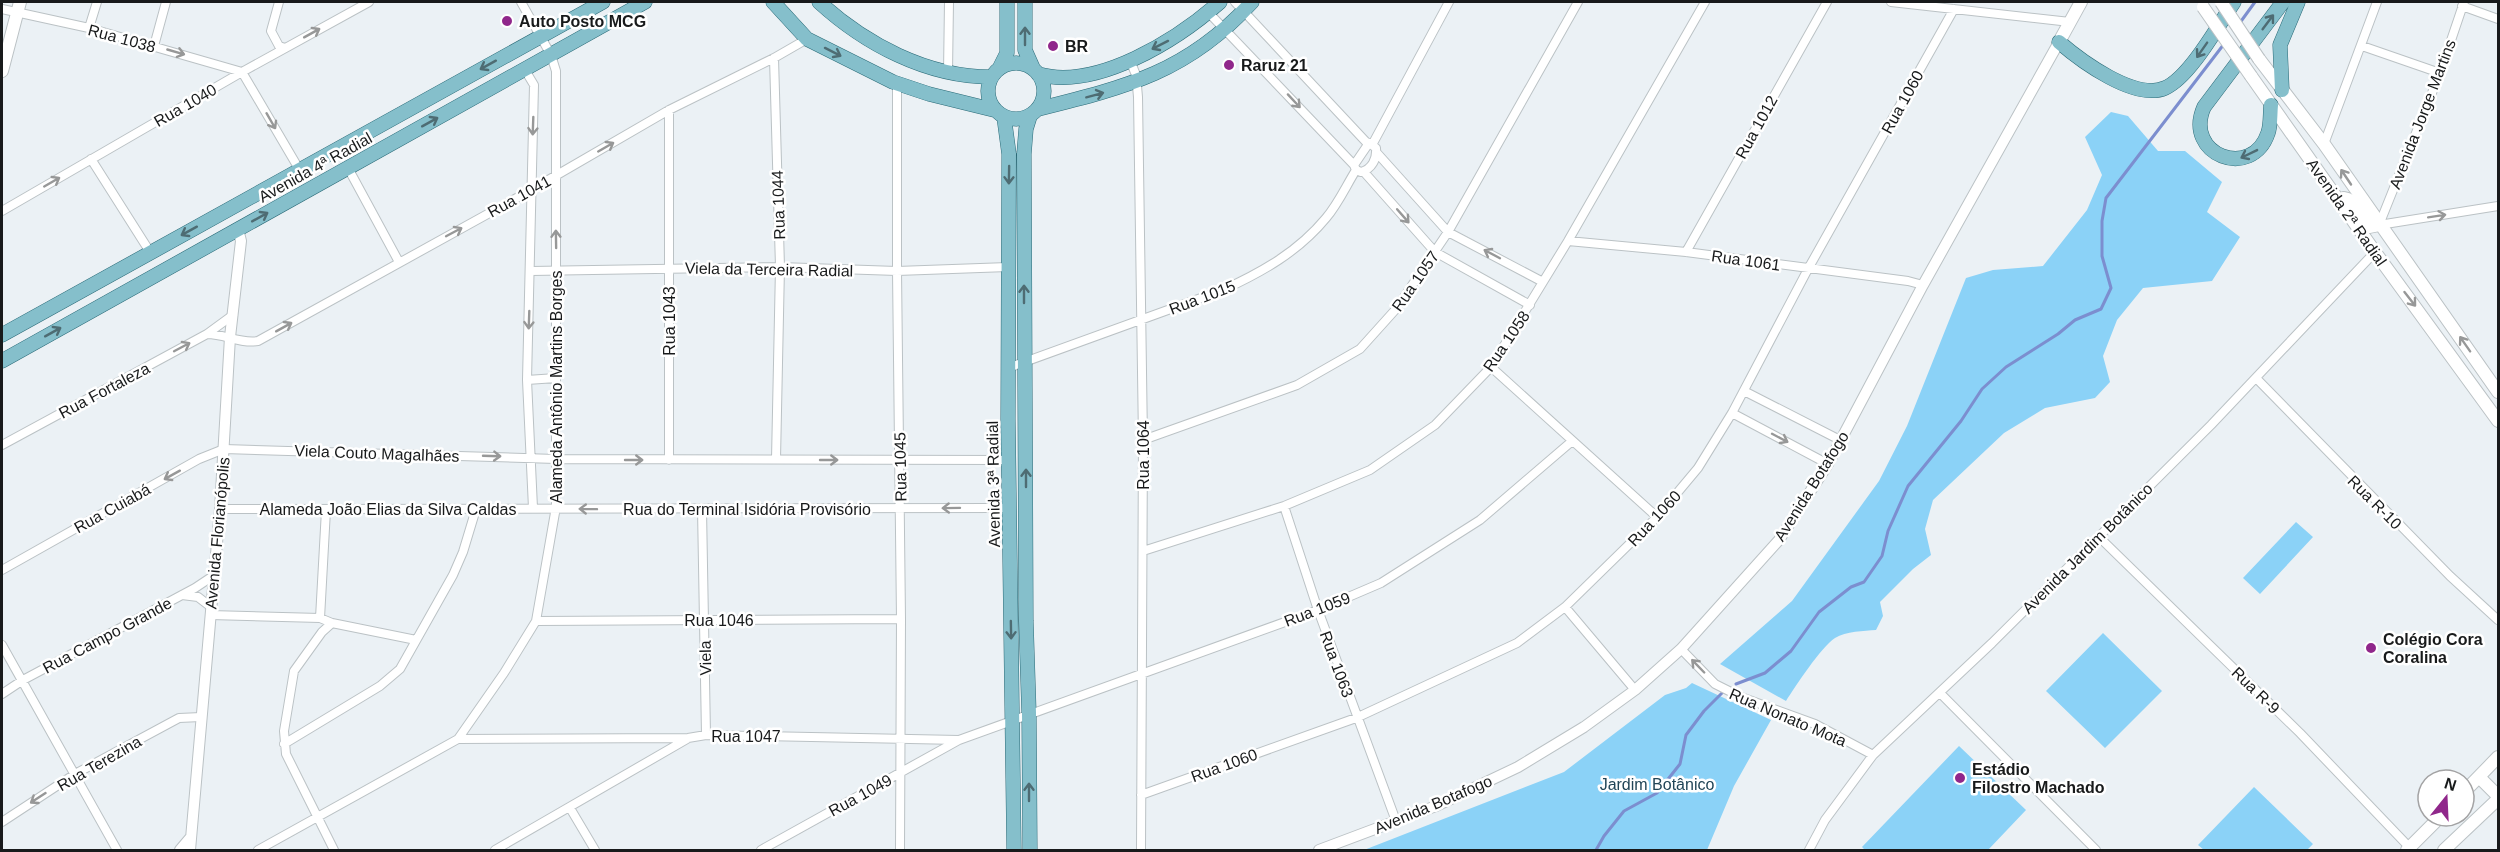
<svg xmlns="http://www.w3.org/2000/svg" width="2500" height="852" font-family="Helvetica,sans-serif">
<rect width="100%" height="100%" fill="#ebf1f5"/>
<path fill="#8bd2f7" d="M 2111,112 L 2128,116 L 2158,151 L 2185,151 L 2222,182 L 2207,212 L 2240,237 L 2212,281 L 2143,288 L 2117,320 L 2103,356 L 2110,382 L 2095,398 L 2045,408 L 2004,433 L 1933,500 L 1925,529 L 1931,555 L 1913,569 L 1880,602 L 1883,616 L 1876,630 C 1864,631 1846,631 1835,638 C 1821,647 1795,687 1786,701 L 1720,664 L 1792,601 L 1879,481 L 1907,426 L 1966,278 L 1993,270 L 2043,266 L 2087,210 L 2102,175 L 2085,137 Z
M 2296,522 L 2313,537 L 2260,594 L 2243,578 Z
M 2103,633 L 2162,691 L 2105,748 L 2046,691 Z
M 1692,683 L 1771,720 L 1734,786 L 1707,850 L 1364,850 L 1564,772 L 1665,695 L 1686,688 Z
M 1959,746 L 2026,810 L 1988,850 L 1865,850 L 1862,847 Z
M 2254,787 L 2313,844 L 2307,850 L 2204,850 L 2198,845 Z"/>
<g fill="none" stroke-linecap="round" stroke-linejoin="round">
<path stroke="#7c8ecf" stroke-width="3" d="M 2239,24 L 2255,2
M 1736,684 L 1765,673 L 1791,651 L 1819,612 L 1851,587 L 1864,582 L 1882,556 L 1888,531 L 1908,486 L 1961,421 L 1982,389 L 2006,367 L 2058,334 L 2075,320 L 2101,309 L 2111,288 L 2102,256 L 2102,221 L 2106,198 L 2224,44
M 1596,850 L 1604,836 L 1624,811 L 1657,793 L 1680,764 L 1686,735 L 1704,711 L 1723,692"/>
<defs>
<path id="minor" d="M 279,2 L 271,31 L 279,46 L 285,48
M 1235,2 L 1368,144
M 1891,2 L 2070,22
M 2462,6 L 2498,19
M 2,9 L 89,28 L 242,72
M 1208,12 L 1354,165
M 89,28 L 97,2
M 154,46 L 166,2
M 2362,46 L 2440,73
M 774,58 L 780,267 L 776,459
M 1130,60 L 1136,75 L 1138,97 L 1143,440 L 1141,850
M 525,70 L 534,85 L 527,380 L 533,508
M 242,72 L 299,169
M 948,72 L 949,2
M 897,84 L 897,271 L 901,619 L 900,850
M 1369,143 L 1376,148 C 1377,159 1372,169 1361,172 L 1356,170 L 1354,165 Z
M 2324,144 L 2377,2
M 1372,145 L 1449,2
M 1377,153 L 1448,232 L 1543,282
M 91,159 L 150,252
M 348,168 L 399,262
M 1364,172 L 1435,252 L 1530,305
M 2,211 L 242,72 L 369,2
M 2379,225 L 2440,73 L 2464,2
M 2379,225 L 2498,206
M 1568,241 L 1686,252 L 1908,281 L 1923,285
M 1686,252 L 1827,2
M 531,271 L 780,267 L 897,271 L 1008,267
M 207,334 L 233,315
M 1491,367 L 1657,517
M 1008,368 L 1223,290 C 1262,272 1298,252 1326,218 C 1338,204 1346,186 1356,170
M 2257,379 L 2450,576 L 2498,620
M 527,380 L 556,378
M 1744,391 L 1840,440
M 1732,413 L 1828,464
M 1143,440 L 1297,385 L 1360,349 L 1396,309 L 1448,232 L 1578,2
M 2,445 L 207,334 C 225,334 240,344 258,341 L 531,190 L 669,110 L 774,58 L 807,39
M 669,460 L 669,110
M 1284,506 L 1318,610 L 1396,821
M 220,509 L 1009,508
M 702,509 L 706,735
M 2099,537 L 2300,733 L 2412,850
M 1143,551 L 1284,506 L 1370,470 L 1435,425 L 1491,367 L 1568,241 L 1705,2
M 2,570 L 199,459 L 224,449 L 556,459 L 1009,460
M 182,595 L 198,597 L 211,607
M 1565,607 L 1635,690
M 210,615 L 320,618 L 332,623 L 416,640
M 320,618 L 326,510
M 536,621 L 901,619
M 332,623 L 322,632 L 294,671 L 284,731 L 286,754 L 334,850
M 2,645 L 117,850
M 1681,649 L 1715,684 L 1741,697 L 1815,724 L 1873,755
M 1940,693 L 2096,850
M 2,694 L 23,680 L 195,588 L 213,576
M 458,739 L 688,738 L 706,735 L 959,740 L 1318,610 L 1381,583 L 1480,520 L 1571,442
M 284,744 L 380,686 L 400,669 L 453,575 L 463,552 L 476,509
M 1141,795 L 1356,718 L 1517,643 L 1565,607 L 1657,517 L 1698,468 L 1732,413 L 1808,269 L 1954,9
M 570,808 L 595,850
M 2,822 L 75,774 L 179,718 L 201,717
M 258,850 L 458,739 L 504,673 L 536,621 L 556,507 L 556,71 L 551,55 L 521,2
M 495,850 L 687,739
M 761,850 L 959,740
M 1809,850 L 1825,820 L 1873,755 L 1992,643 L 2211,425 L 2375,252"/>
<path id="tertiary" d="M 180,850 L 191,837
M 190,850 L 220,509 L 230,337 L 241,241 L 238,229
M 1319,850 L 1436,806 L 1518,767 L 1584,727 L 1635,690 L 1681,649 L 1779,540 L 1828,464 L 1923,285 L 2059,42"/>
<path id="secondary" d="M 2059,42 L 2081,2
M 2259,59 L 2324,144 L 2498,392
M 2,71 L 20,2
M 2251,76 L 2375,252 L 2498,421
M 2344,198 L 2348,199 L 2369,227 L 2379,225
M 2479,777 L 2498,796
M 2464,792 L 2498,757
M 2407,850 L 2441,816
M 2444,850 L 2498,799"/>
<path id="primary" d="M 773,2 L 807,39 L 893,82 L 929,94 L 994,110
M 819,2 C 865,44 927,77 991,77
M 1025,2 L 1025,50 L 1033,68
M 2059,42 C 2081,61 2135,101 2165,88 C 2190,77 2219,24 2234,2
M988 91a28 28 0 1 1 56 0a28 28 0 1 1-56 0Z
M 1000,67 L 1007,53 L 1007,2
M 1038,74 C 1097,91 1178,39 1220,2
M 2282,90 L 2280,45 L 2298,2
M 2271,105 C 2270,114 2271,125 2268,133 C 2252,181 2183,155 2204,107 L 2283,2
M 1038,109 C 1127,87 1188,72 1252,2
M 1004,117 L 1009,154 L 1008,419 L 1014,850
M 2,335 L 603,2
M 2,361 L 645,2
M 1030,850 L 1029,713 L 1026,621 L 1024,154 L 1026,129 L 1030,116"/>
</defs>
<use href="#minor" stroke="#bbc2c5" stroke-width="10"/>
<use href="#tertiary" stroke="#bbc2c5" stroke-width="12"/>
<use href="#secondary" stroke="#bbc2c5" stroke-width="14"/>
<use href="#primary" stroke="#2a6a77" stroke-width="15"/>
<use href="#minor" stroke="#fff" stroke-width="8"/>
<use href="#tertiary" stroke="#fff" stroke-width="10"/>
<use href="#secondary" stroke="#fff" stroke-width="12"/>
<use href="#primary" stroke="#85bfcb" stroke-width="14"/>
<defs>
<path id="secondary-bridge" d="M 2221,2 L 2259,59
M 2203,7 L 2251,76"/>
</defs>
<use href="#secondary-bridge" stroke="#bbc2c5" stroke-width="14" stroke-linecap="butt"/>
<use href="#secondary-bridge" stroke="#fff" stroke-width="12"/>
</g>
<defs><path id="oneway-shaft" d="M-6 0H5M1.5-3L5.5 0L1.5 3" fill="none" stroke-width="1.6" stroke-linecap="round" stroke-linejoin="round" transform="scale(1.5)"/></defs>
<g stroke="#4e6c73">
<use href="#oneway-shaft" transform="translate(2268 22) rotate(-53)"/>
<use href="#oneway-shaft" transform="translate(1025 36) rotate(-90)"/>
<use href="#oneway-shaft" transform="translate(1160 45) rotate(153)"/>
<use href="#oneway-shaft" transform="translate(2202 50) rotate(125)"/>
<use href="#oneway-shaft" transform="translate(833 52) rotate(27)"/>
<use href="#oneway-shaft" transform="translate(488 65) rotate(151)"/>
<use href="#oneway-shaft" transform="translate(1095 95) rotate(-15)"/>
<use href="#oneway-shaft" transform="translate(430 122) rotate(-29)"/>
<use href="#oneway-shaft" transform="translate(2249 154) rotate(154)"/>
<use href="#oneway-shaft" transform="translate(1009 175) rotate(91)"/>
<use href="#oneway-shaft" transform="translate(260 217) rotate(-29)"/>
<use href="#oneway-shaft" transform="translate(189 231) rotate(151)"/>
<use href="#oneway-shaft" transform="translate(1024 294) rotate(-90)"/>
<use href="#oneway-shaft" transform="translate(53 332) rotate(-29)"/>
<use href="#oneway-shaft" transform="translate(1026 478) rotate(-90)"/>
<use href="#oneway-shaft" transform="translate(1011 630) rotate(89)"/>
<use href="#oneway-shaft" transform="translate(1029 792) rotate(-90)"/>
</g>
<g stroke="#979898">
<use href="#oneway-shaft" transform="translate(312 33) rotate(-29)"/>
<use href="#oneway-shaft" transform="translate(176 52) rotate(16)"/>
<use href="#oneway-shaft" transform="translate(1294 101) rotate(47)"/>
<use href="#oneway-shaft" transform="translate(271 121) rotate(60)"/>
<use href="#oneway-shaft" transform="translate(533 126) rotate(92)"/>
<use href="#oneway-shaft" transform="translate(606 147) rotate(-30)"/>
<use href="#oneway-shaft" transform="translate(2346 177) rotate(-124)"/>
<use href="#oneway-shaft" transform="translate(52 182) rotate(-30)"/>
<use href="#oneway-shaft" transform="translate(1403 216) rotate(49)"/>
<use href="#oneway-shaft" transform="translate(2437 216) rotate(-9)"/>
<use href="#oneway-shaft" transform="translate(454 232) rotate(-28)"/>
<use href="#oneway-shaft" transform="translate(556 239) rotate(-91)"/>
<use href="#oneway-shaft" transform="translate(1492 254) rotate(-152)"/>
<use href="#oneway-shaft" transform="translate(2410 299) rotate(52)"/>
<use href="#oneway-shaft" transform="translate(529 320) rotate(92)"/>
<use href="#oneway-shaft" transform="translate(284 327) rotate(-29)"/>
<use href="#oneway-shaft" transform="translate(2465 344) rotate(-125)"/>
<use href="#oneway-shaft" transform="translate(182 347) rotate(-28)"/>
<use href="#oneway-shaft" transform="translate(1780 438) rotate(28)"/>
<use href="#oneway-shaft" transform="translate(492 456) rotate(2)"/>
<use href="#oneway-shaft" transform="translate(634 460)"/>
<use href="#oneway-shaft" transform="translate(829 460)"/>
<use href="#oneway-shaft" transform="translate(172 475) rotate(151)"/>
<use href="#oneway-shaft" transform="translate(951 508) rotate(179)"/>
<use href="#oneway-shaft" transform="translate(588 509) rotate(-179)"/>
<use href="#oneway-shaft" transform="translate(1698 666) rotate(-134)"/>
<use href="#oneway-shaft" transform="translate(38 798) rotate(147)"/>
</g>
<g fill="#90278b" stroke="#fff" stroke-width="2">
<circle cx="507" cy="21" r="6"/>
<circle cx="1053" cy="46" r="6"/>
<circle cx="1229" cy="65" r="6"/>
<circle cx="2371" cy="648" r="6"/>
<circle cx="1960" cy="778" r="6"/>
</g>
<g text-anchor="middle" stroke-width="5" stroke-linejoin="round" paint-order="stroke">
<g font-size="16" font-weight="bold" fill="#181a1b" stroke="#fff" text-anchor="start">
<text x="519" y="27">Auto Posto MCG</text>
<text x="1065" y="52">BR</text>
<text x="1241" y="71">Raruz 21</text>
<text x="2383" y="645">Colégio Cora<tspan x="2383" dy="18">Coralina</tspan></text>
<text x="1972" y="775">Estádio<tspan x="1972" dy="18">Filostro Machado</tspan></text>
</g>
<g font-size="16" fill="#181a1b" stroke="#fff">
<text transform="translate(122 38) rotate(15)" y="6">Rua 1038</text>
<text transform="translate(1902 102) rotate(-61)" y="6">Rua 1060</text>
<text transform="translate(185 105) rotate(-30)" y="6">Rua 1040</text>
<text transform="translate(2422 114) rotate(-69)" y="6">Avenida Jorge Martins</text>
<text transform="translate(1756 127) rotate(-61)" y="6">Rua 1012</text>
<text transform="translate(315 167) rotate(-29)" y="6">Avenida 4ª Radial</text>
<text transform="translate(519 196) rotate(-29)" y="6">Rua 1041</text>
<text transform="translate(778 205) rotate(-92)" y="6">Rua 1044</text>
<text transform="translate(2347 212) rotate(55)" y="6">Avenida 2ª Radial</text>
<text transform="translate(1746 260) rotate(8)" y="6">Rua 1061</text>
<text transform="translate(769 269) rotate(1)" y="6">Viela da Terceira Radial</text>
<text transform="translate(1415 281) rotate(-55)" y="6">Rua 1057</text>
<text transform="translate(1202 297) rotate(-21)" y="6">Rua 1015</text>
<text transform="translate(669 321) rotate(-90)" y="6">Rua 1043</text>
<text transform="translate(1506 341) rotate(-56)" y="6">Rua 1058</text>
<text transform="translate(556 387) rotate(-90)" y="6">Alameda Antônio Martins Borges</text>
<text transform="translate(104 390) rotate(-28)" y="6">Rua Fortaleza</text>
<text transform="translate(377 453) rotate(2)" y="6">Viela Couto Magalhães</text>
<text transform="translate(1143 455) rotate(-90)" y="6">Rua 1064</text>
<text transform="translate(900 467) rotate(-91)" y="6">Rua 1045</text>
<text transform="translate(993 484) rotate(-91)" y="6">Avenida 3ª Radial</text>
<text transform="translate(1811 486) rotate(-58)" y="6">Avenida Botafogo</text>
<text transform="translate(2375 502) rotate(45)" y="6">Rua R-10</text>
<text transform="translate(112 508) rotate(-29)" y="6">Rua Cuiabá</text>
<text x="388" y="515">Alameda João Elias da Silva Caldas</text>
<text x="747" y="515">Rua do Terminal Isidória Provisório</text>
<text transform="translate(1654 518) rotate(-47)" y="6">Rua 1060</text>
<text transform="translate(217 533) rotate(-85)" y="6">Avenida Florianópolis</text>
<text transform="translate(2087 548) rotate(-45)" y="6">Avenida Jardim Botânico</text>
<text transform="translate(1317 609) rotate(-21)" y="6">Rua 1059</text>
<text x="719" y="626">Rua 1046</text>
<text transform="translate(107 635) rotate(-28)" y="6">Rua Campo Grande</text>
<text transform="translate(705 658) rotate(-91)" y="6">Viela</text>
<text transform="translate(1337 664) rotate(70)" y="6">Rua 1063</text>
<text transform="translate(2256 690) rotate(44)" y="6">Rua R-9</text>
<text transform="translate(1788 717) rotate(23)" y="6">Rua Nonato Mota</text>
<text x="746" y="742">Rua 1047</text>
<text transform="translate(99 763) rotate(-30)" y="6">Rua Terezina</text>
<text transform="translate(1224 765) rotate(-20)" y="6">Rua 1060</text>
<text transform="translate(860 795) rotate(-29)" y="6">Rua 1049</text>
<text transform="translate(1433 804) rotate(-23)" y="6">Avenida Botafogo</text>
</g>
<g font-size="16" fill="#214557" stroke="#fff">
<text x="1657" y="790">Jardim Botânico</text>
</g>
</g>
<rect width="2500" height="852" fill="none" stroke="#181a1b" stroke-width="6"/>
<g transform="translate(2446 798) rotate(18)"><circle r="28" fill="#ffffff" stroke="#a3a3a4" stroke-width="1.5"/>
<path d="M0-4.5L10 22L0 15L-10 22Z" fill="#90278b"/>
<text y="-9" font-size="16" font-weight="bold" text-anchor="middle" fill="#181a1b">N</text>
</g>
</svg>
